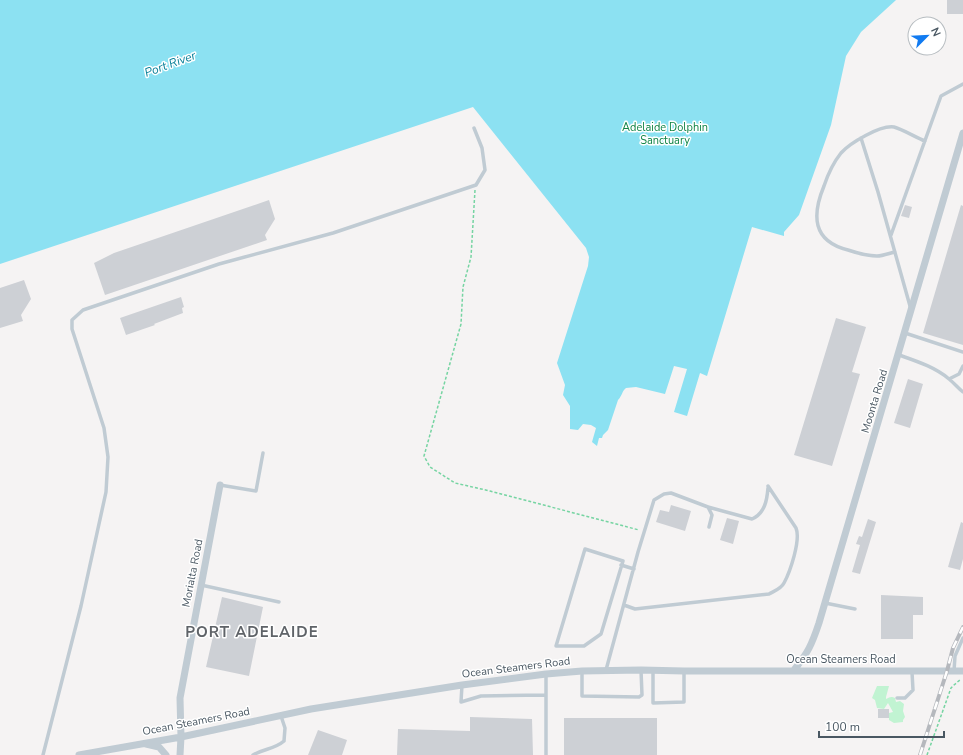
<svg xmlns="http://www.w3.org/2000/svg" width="963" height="755" font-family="'Nunito Sans',sans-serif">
<rect width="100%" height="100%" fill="#f5f3f3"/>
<path fill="#c1f3d2" d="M 877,686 L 889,686 L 886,697 L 886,699 C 890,697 891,696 895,698 L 896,702 L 900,701 L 904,704 L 903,711 L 905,717 L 903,720 L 903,722 L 894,723 L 889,720 L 889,713 L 893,712 L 888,703 L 884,709 L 877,708 L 875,700 L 872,698 Z"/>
<path fill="#8ce1f2" d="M 0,0 L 896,0 L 861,32 L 846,56 L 831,125 L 799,215 L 784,232 L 784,236 L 752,227 L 707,376 L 700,373 L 687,416 L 674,412 L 687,369 L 674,366 L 665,394 L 636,387 L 626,388 C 622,391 622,396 618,400 L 608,430 L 603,435 L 602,438 L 599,438 L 597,446 L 592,442 L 596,428 L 591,425 L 583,424 L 578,430 L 570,429 L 570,406 L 563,395 L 565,385 L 557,363 L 588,266 L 589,257 L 586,248 L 473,107 L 0,264 Z"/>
<path fill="#cdd0d5" d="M 947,0 L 963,0 L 963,14 L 947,14 Z
M 269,200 L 275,219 L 265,235 L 267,240 L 105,295 L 94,263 L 114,253 Z
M 905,205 L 912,207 L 909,218 L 901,216 Z
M 961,205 L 963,206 L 963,345 L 923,333 Z
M 24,280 L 31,299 L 21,315 L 23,321 L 0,328 L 0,288 Z
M 181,297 L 184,307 L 182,308 L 183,313 L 154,324 L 155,325 L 126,335 L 120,318 Z
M 836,318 L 866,327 L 852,372 L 860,374 L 832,466 L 794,455 Z
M 908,379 L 923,384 L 910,428 L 894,423 Z
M 671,505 L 691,511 L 685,531 L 656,522 L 660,510 L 669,512 Z
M 727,518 L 739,521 L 733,544 L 720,540 Z
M 868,519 L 876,522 L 860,574 L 852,572 L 860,545 L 856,544 L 859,536 L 862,537 Z
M 961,522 L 963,523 L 963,559 L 960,570 L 948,567 Z
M 881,595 L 923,597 L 923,615 L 913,615 L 913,639 L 881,639 Z
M 222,597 L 263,607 L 249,676 L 206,667 Z
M 878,709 L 889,709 L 889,718 L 878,718 Z
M 470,717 L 532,719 L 533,755 L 397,755 L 398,729 L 470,731 Z
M 564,718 L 657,718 L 657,755 L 564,755 Z
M 318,730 L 347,740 L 342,755 L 308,755 Z"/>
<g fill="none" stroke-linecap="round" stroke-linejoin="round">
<path stroke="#76d4a2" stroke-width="1.5" stroke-dasharray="3 2" stroke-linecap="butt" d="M 475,190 L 471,257 L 463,287 L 461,324 L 424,456 L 430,467 L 455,483 L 490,491 L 639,530
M 927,755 L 951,688 L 954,685 L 961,679"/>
<path stroke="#c0cbd3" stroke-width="3.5" d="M 861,138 L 878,192 L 910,306
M 891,235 L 941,96 L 963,84
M 895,252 C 890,253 883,256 877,256 C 867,256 857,253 848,250 C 812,241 812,215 824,186 C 828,174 833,163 841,153 C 850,143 880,125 894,127 C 902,129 917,138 925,141
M 905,333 L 963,352
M 899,355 C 916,361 935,367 949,379 C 954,383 958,388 963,392
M 949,379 L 959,374 L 963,366
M 220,485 L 256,491 L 263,453
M 708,507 L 752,519 C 765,513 767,500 768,488
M 585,549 L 623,561 L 601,634 L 584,646 L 556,646 Z
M 621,565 L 634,569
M 201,585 L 279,602
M 825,603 L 855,609
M 624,605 L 635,609 L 769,594 C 774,591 781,589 784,583 C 790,572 801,540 796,528 L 768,486
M 606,670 L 638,552 L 654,500 L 664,494 L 671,493 L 708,507 L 712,515 L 709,527
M 653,670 L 653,703 L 684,702 L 684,671
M 582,671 L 582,696 L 639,697 L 642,695 L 641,670
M 954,671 L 955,656 L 963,638
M 462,685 L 461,702 L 481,696 L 545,695
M 897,698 L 905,698 L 913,690 L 912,672
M 43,755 L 81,606 L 106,492 L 108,457 L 104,428 L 72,329 L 72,320 L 83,310 L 219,264 L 333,233 L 476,185 L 485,170 L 482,148 L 474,128
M 253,755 C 263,749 275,749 284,741 L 285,728 L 281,716
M 546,755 L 546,674"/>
<path stroke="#c0cbd3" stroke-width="7" d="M 794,670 C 808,653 812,644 819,623 L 963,133
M 146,744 L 159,747 L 166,755
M 79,755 L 181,737 L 311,709 L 462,685 L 546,674 L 582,671 L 641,670 L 684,671 L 963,671
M 180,755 L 181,737 L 180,698 L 220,485"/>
<defs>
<path id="rail" d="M 920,755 L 947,671 L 953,648 L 963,627"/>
</defs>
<use href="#rail" stroke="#b5b8bd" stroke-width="4"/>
<use href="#rail" stroke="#fff" stroke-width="2.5" stroke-dasharray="8" stroke-linecap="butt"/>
</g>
<g text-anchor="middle" stroke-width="3" stroke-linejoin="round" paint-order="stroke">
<g font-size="11" fill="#128547" stroke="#fff">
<text x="665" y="131">Adelaide Dolphin<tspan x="665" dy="13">Sanctuary</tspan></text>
</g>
<g font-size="11" fill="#495762" stroke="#fff">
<text transform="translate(874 401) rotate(-73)" y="4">Moonta Road</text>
<text transform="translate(192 573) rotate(-79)" y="4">Morialta Road</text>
<text x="841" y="663">Ocean Steamers Road</text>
<text transform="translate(516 667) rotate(-7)" y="4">Ocean Steamers Road</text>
<text transform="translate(196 721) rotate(-11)" y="4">Ocean Steamers Road</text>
</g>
<g font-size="12" font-style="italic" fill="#077f98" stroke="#fff">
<text transform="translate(170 64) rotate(-20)" y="4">Port River</text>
</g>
<g font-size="15" font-weight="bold" letter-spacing="1" fill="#5f6368" stroke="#fff">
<text x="252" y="637">PORT ADELAIDE</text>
</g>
</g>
<g transform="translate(927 36) rotate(66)"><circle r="19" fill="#ffffff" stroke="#b6bcc0"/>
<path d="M0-3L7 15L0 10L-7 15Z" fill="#117bf1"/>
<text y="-6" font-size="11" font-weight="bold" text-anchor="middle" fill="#495762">N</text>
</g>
<path d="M819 731v6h125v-6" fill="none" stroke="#495762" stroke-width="2"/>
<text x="825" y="731" font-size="12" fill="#495762" stroke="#ffffff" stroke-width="3" paint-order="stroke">100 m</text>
</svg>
